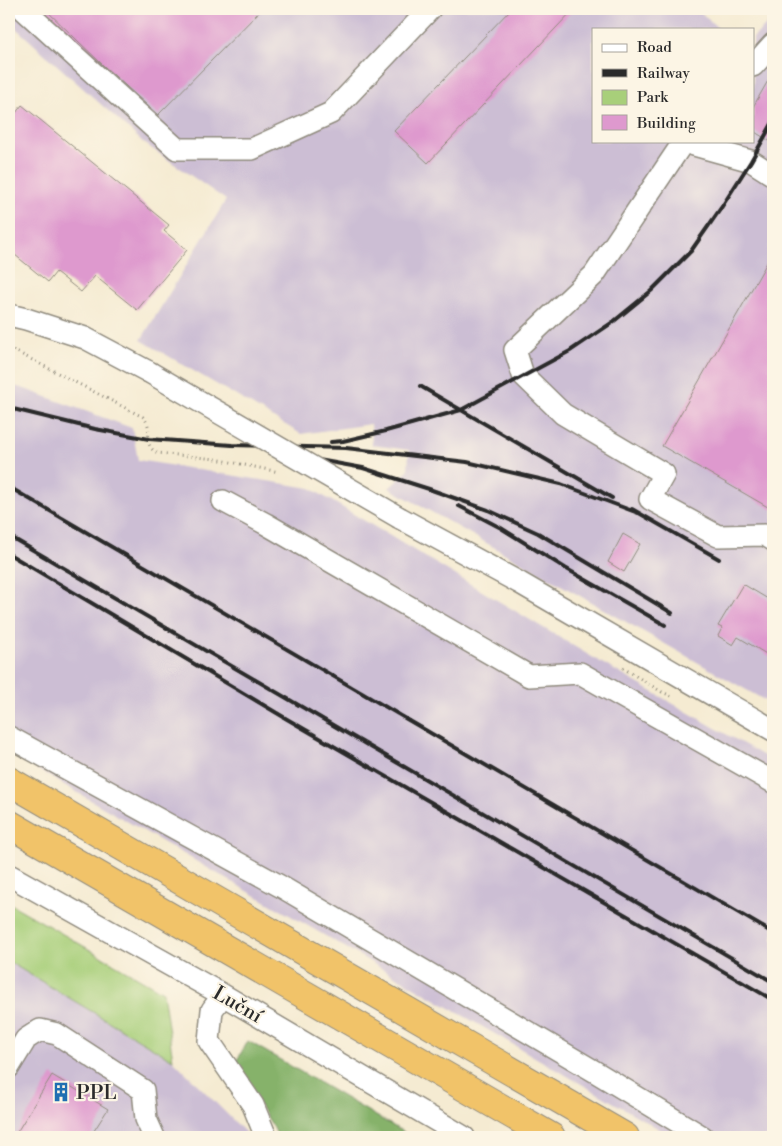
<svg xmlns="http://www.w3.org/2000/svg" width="782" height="1146" font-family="'Libre Bodoni',serif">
<rect width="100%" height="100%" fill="#fcf5e5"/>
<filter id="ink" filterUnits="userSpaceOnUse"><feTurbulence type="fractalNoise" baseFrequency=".02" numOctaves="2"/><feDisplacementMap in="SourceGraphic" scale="10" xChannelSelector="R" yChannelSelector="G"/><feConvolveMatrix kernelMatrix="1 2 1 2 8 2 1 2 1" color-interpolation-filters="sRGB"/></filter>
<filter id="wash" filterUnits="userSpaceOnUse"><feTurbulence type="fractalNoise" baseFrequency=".0096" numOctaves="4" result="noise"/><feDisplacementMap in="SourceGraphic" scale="20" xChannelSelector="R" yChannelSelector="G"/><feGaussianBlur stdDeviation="1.12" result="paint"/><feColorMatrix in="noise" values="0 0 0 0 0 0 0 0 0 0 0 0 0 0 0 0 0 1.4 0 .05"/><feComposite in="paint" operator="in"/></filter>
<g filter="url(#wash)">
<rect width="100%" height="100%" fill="#f5ebd2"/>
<path fill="#ccbed4" d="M 9,9 L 697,9 L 719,29 L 593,29 L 593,141 L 753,141 L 753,38 L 773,18 L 773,705 L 389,488 L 408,471 L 409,450 L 372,445 L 371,424 L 301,434 L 141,340 L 226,200 L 144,143 L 9,22 Z
M 9,385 L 22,388 L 132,428 L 138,460 L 310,488 L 602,663 L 773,761 L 773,1137 L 673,1137 L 9,753 Z
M 9,962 L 173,1060 L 250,1137 L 9,1137 Z"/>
<path fill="#a8cf7a" stroke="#6a7d52" d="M 9,903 L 163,992 L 173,1060 L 9,962 Z"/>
<path fill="#86b26a" stroke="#586e4a" d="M 248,1041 L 412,1137 L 278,1137 L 274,1128 L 234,1065 Z"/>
<g id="blocks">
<path fill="#de99ce" d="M 45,9 L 262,9 L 158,115 L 105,67 Z
M 511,9 L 574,9 L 428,163 L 394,131 Z
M 773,72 L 773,143 L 753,131 L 753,107 Z
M 22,105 L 169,225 L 164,231 L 187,250 L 137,310 L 95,276 L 81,292 L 56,272 L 48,282 L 9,250 L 9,122 Z
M 773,252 L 773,510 L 662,446 Z
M 623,534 L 640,544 L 624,572 L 608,562 Z
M 743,584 L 773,602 L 773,658 L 738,637 L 733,645 L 718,636 L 722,628 L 718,626 Z
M 52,1075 L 108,1109 L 90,1137 L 14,1137 Z"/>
</g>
</g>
<g filter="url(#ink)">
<use href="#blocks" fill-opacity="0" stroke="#908b7e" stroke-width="1"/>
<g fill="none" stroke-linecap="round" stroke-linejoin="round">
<defs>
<path id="minor" d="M 23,9 L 177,149 L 252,149 L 331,113 L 430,9
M 753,66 L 773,44
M 684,141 L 594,275 L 515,350 L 523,375 L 563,414 L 664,474 L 650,499 L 718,536 L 765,535 L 773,540
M 683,142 L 751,161 L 773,175
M 9,315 L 26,319 L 85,338 L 149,372
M 223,501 L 266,524 L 529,676 L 580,673 L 773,782
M 400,518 L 520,583 L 773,730
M 9,737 L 280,886 L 594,1071 L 703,1137
M 9,875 L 223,995 L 464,1137
M 223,995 L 212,1010 L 209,1041 L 253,1105 L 266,1137
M 9,1067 L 26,1039 L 40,1030 L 57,1034 L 143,1090 L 146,1119 L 154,1137"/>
<path id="highway" d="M 9,781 L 625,1137
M 9,824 L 551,1137"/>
</defs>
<use href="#minor" stroke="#908b7e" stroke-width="24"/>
<use href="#highway" stroke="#908b7e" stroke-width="30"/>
<path stroke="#908b7e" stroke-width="3" stroke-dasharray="1 4" stroke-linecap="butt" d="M 9,348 L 143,417 C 156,430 140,445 158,453 L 216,459 L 279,472
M 623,668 L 662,692 L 674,697"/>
<use href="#minor" stroke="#fff" stroke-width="21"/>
<use href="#highway" stroke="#f1c369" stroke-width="28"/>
<path stroke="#2b2b2b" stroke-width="4" d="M 420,386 L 612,498
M 9,408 L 95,429 L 149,439 L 232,445 L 346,448 L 467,462 L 561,484 L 638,513
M 331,442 L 343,441 L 386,431 L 461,410 L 570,351 L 613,322 L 651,291 L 691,251 L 721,208 L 751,161 L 773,122
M 269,451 L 363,468 L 429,489 L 488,510 L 538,533 L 672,613
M 9,487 L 773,933
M 459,506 L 501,528 L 565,568 L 665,625
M 632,509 L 719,559
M 9,536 L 773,982
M 9,554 L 287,719 L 773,1000"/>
<defs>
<path id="minor-bridge" d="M 149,372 L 400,518"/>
</defs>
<use href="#minor-bridge" stroke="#908b7e" stroke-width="24" stroke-linecap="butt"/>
<use href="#minor-bridge" stroke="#fff" stroke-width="21"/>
</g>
</g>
<defs>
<symbol id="building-bare" viewBox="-9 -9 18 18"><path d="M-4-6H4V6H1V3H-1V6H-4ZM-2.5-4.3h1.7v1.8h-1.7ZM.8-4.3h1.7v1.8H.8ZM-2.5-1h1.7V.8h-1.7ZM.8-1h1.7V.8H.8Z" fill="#1f6fb2" stroke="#fcf5e5" stroke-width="2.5" paint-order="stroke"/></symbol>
</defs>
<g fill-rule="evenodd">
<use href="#building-bare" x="47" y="1078" width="28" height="28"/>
</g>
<g text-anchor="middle" stroke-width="4.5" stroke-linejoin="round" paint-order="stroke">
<g font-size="20" fill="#2b2b2b" stroke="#fcf5e5">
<text transform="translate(238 1004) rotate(30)" y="7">Luční</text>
</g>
<g font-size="20" fill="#2b2b2b" stroke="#fcf5e5" text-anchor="start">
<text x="76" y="1099">PPL</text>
</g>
</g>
<rect width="782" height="1146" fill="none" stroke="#fcf5e5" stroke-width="30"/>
<rect x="592" y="28" width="162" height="115" fill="#fcf5e5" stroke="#a8a49b"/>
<rect x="602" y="44" width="25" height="8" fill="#ffffff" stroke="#a8a49b"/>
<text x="637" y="52" font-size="15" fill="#2b2b2b">Road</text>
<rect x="602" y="69" width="25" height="8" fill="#2b2b2b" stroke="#a8a49b"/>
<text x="637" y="78" font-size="15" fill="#2b2b2b">Railway</text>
<rect x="602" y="90" width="25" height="15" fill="#a8cf7a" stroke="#a8a49b"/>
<text x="637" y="102" font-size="15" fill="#2b2b2b">Park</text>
<rect x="602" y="115" width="25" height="15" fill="#de99ce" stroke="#a8a49b"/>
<text x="637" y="128" font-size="15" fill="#2b2b2b">Building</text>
</svg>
